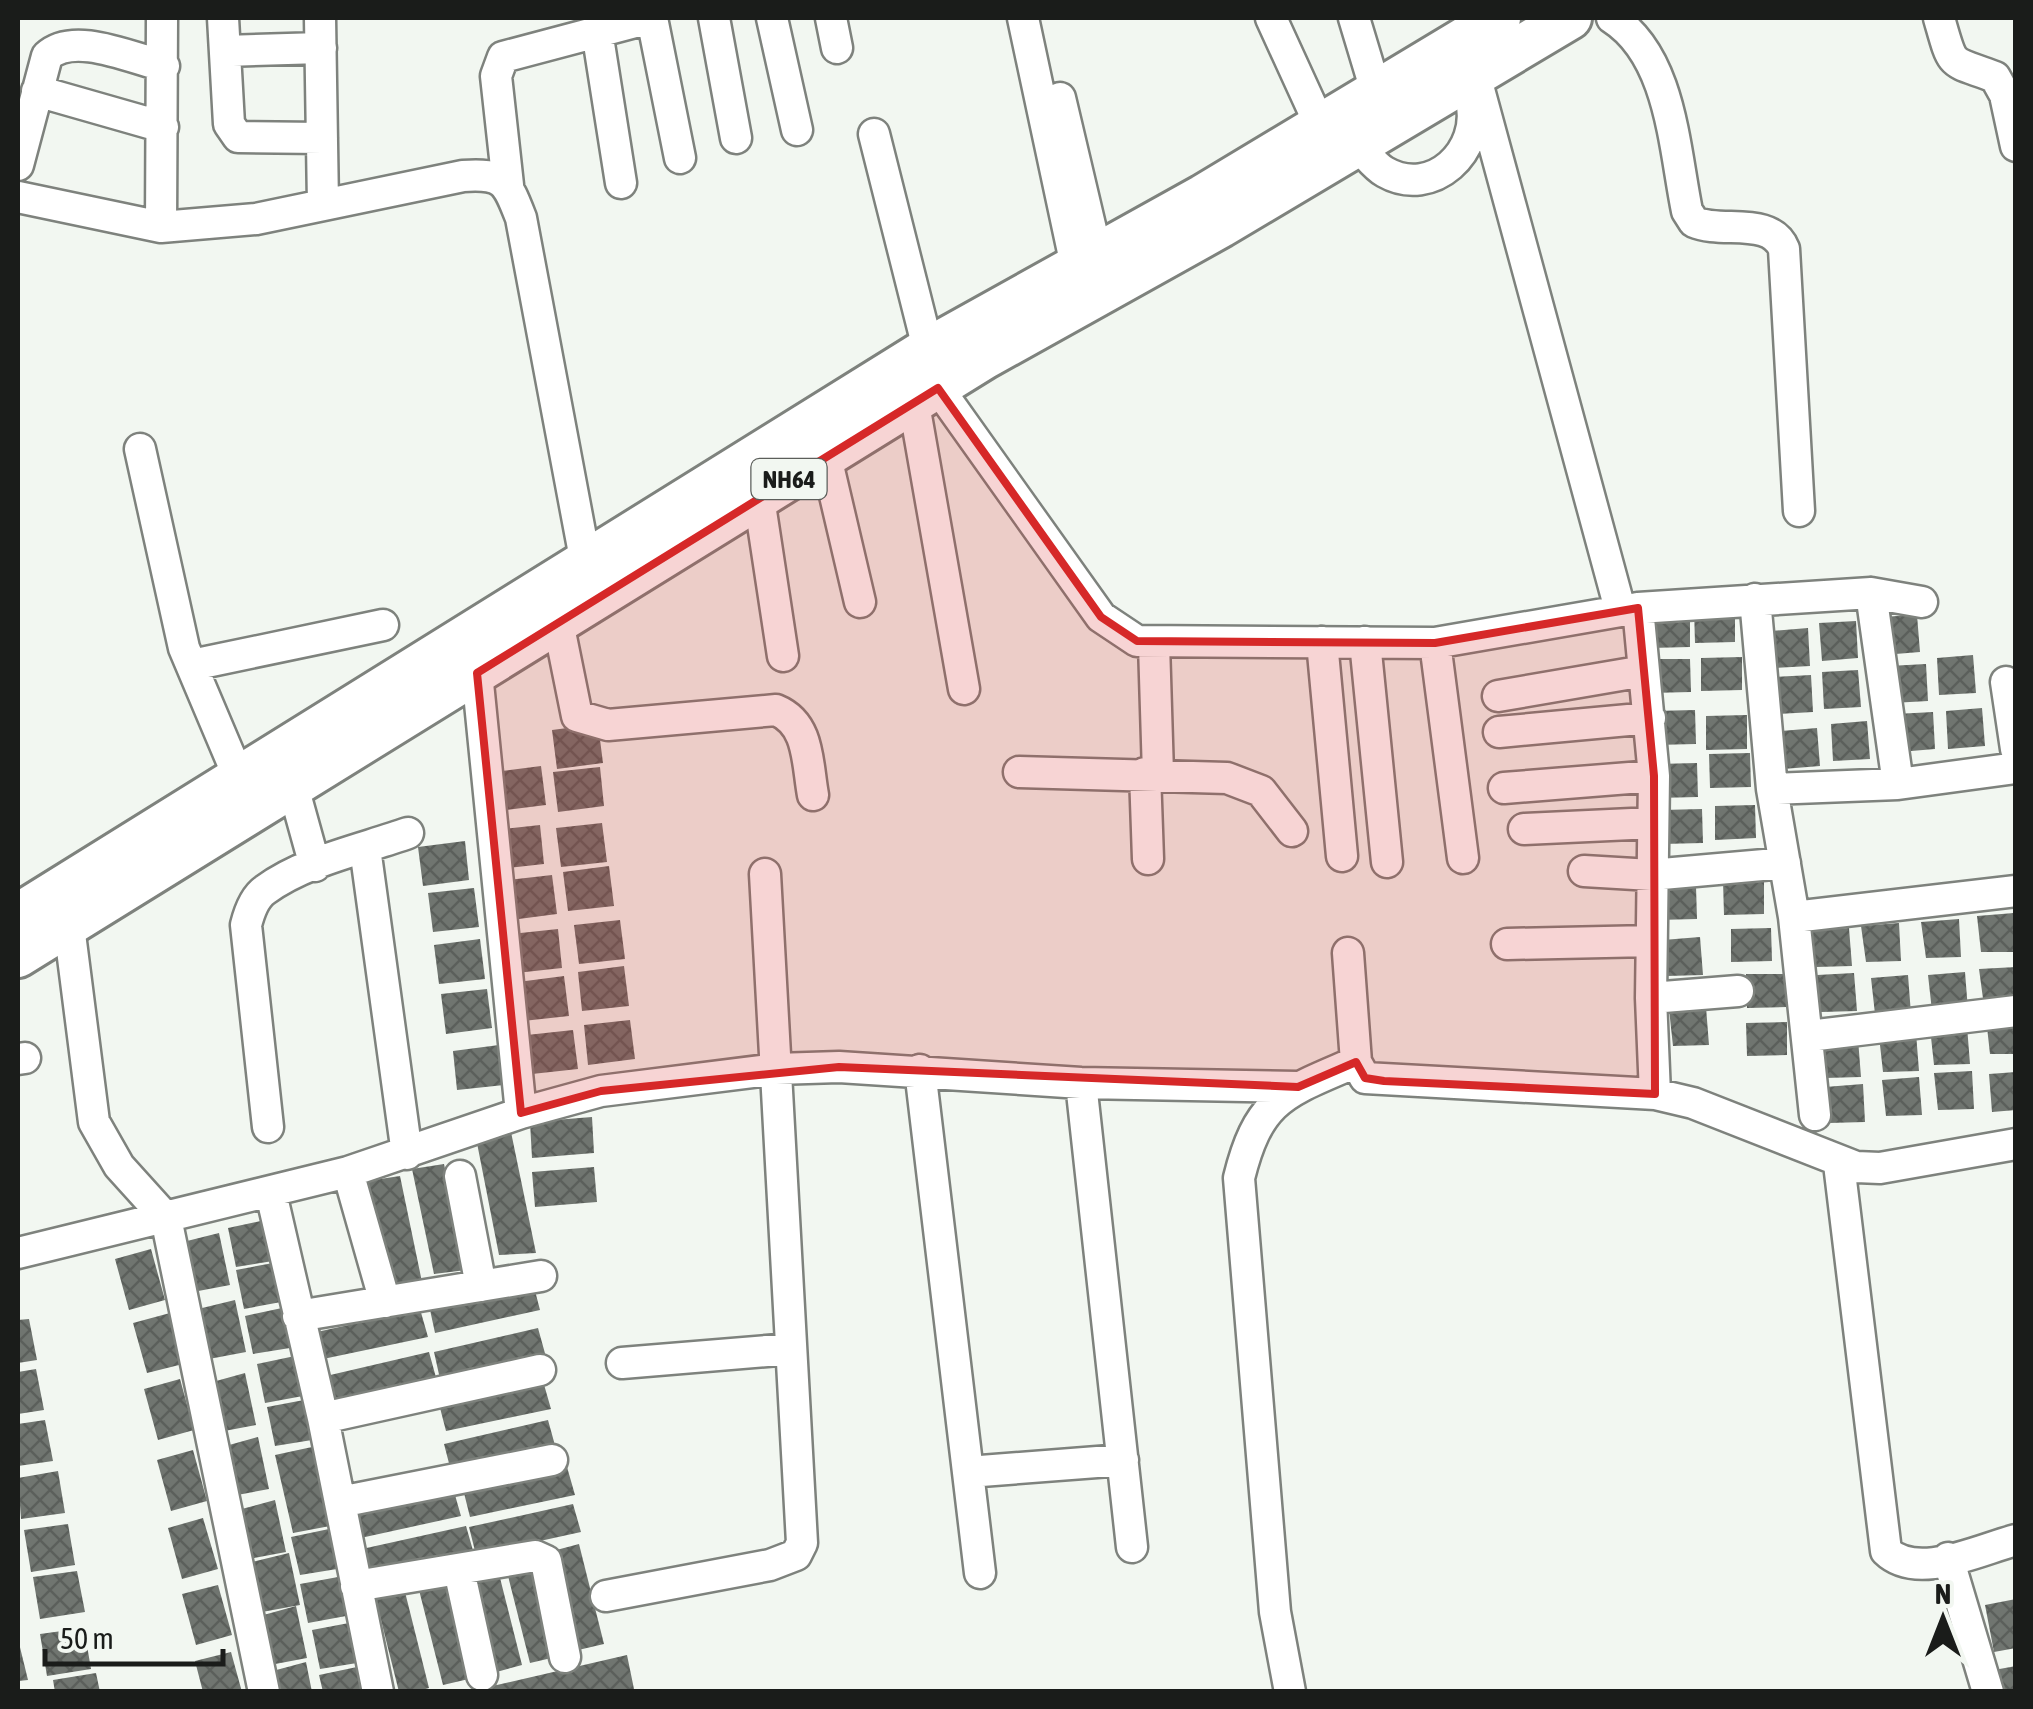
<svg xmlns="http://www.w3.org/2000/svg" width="2033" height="1709" font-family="'Asap Condensed',sans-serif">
<defs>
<pattern id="building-cross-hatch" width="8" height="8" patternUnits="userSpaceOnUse" patternTransform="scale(2.5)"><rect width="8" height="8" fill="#707570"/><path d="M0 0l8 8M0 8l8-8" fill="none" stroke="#5b5f5b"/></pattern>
</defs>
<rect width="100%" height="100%" fill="#f2f7f1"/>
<path fill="url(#building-cross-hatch)" d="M 1735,608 L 1735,642 L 1695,643 L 1694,609 Z
M 1690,613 L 1690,647 L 1650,648 L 1649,615 Z
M 1917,615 L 1920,652 L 1883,655 L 1880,617 Z
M 1856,621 L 1858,658 L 1822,661 L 1819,623 Z
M 1808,628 L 1810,666 L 1774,668 L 1771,631 Z
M 1973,655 L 1976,693 L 1939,695 L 1937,658 Z
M 1742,657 L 1742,690 L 1701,691 L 1701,658 Z
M 1650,659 L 1690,659 L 1691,692 L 1650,693 Z
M 1926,664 L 1928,701 L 1892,703 L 1889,666 Z
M 1858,670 L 1861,707 L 1824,709 L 1822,672 Z
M 1811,675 L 1813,712 L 1777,714 L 1774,677 Z
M 1982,708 L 1985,746 L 1948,749 L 1946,711 Z
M 1695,710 L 1696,744 L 1655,745 L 1654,711 Z
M 1933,712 L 1935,749 L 1899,752 L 1896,714 Z
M 1747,715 L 1747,749 L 1706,750 L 1706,716 Z
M 1867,721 L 1870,759 L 1833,761 L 1831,724 Z
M 598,724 L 603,763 L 557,769 L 552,730 Z
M 1817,728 L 1820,766 L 1783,769 L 1781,731 Z
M 1750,753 L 1751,787 L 1710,788 L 1709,754 Z
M 1697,763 L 1698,797 L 1657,798 L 1657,764 Z
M 541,766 L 546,805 L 499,811 L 494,772 Z
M 600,767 L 604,806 L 558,812 L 553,772 Z
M 1755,805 L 1756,838 L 1715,840 L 1715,806 Z
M 1702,809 L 1703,843 L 1662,844 L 1662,810 Z
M 602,823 L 607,862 L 561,867 L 556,828 Z
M 540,825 L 544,864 L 499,869 L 494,830 Z
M 465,841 L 469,880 L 423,886 L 418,847 Z
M 609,866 L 614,906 L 568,911 L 563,872 Z
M 552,875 L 557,914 L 511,920 L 507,880 Z
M 1764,880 L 1764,914 L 1724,915 L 1723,881 Z
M 1655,886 L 1696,886 L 1697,919 L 1657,920 Z
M 474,888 L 479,927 L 433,932 L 428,893 Z
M 2014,913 L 2016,952 L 1981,952 L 1977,916 Z
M 1959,919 L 1961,957 L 1926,958 L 1921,922 Z
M 620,920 L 625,959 L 579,964 L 574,925 Z
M 1899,923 L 1901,961 L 1866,962 L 1861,926 Z
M 1771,928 L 1772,961 L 1731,962 L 1731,929 Z
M 1849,928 L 1852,966 L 1816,967 L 1812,931 Z
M 558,929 L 562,968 L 516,973 L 511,934 Z
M 1700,937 L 1703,975 L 1667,976 L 1663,940 Z
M 480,939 L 485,979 L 439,984 L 434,945 Z
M 624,966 L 629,1006 L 582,1011 L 578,972 Z
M 2016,967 L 2016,1005 L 1984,1006 L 1979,969 Z
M 1965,972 L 1968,1010 L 1932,1011 L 1928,975 Z
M 1854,973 L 1857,1011 L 1821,1012 L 1817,975 Z
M 1746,974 L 1787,974 L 1787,1007 L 1747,1008 Z
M 1908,975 L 1911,1014 L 1875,1014 L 1871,978 Z
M 564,976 L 569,1016 L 523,1021 L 518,982 Z
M 487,989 L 492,1028 L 446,1034 L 441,994 Z
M 1706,1007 L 1709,1045 L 1673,1046 L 1669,1009 Z
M 2016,1016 L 2016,1054 L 1990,1054 L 1986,1018 Z
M 630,1020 L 635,1059 L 588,1065 L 584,1025 Z
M 1787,1022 L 1787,1055 L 1747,1056 L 1746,1023 Z
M 1967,1026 L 1970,1064 L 1934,1065 L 1930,1028 Z
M 573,1030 L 578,1069 L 532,1074 L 527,1035 Z
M 1916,1033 L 1919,1071 L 1883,1072 L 1879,1036 Z
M 1858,1039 L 1861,1077 L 1825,1078 L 1821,1041 Z
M 499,1045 L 504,1085 L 457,1090 L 453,1051 Z
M 1972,1071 L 1974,1109 L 1938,1110 L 1934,1073 Z
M 2016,1072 L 2016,1110 L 1992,1112 L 1989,1074 Z
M 1919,1077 L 1922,1115 L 1886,1116 L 1882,1080 Z
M 1863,1084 L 1865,1122 L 1829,1123 L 1825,1087 Z
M 592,1117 L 594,1153 L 532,1158 L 530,1122 Z
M 511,1132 L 536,1253 L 499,1255 L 476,1138 Z
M 444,1164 L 466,1270 L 434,1274 L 412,1169 Z
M 594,1167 L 597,1202 L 535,1207 L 532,1172 Z
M 400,1176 L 422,1282 L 390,1286 L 367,1181 Z
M 265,1220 L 273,1261 L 236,1267 L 228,1228 Z
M 219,1233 L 230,1285 L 193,1292 L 183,1242 Z
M 151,1249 L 165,1300 L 129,1310 L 115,1259 Z
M 273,1263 L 281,1302 L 244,1309 L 236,1270 Z
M 533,1283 L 540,1310 L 435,1333 L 429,1305 Z
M 235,1300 L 246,1352 L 209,1359 L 198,1309 Z
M 282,1308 L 290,1348 L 253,1354 L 245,1316 Z
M 420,1309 L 428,1337 L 323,1359 L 317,1332 Z
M 170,1313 L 183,1364 L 147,1373 L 133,1323 Z
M 29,1319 L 37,1360 L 18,1363 L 18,1320 Z
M 538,1328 L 546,1357 L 440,1379 L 434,1352 Z
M 429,1352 L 437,1381 L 332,1403 L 326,1376 Z
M 295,1356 L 303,1396 L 265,1403 L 257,1364 Z
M 36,1369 L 44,1410 L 18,1414 L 18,1372 Z
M 245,1373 L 256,1425 L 219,1432 L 209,1383 Z
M 180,1379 L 194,1430 L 158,1440 L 144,1389 Z
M 543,1381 L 551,1409 L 446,1431 L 439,1404 Z
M 304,1400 L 312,1440 L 275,1446 L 267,1407 Z
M 45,1420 L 53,1461 L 18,1466 L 18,1424 Z
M 548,1420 L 556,1449 L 451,1471 L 444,1444 Z
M 258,1437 L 269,1489 L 232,1496 L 222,1447 Z
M 312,1447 L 330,1526 L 293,1533 L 275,1455 Z
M 193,1450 L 207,1501 L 171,1511 L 157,1460 Z
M 567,1467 L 575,1495 L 470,1517 L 463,1489 Z
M 58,1471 L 65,1513 L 21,1519 L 18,1478 Z
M 453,1488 L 461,1516 L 356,1539 L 349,1511 Z
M 275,1500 L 286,1552 L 249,1559 L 238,1510 Z
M 573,1504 L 581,1532 L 476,1555 L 469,1527 Z
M 203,1518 L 218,1569 L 182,1579 L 168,1528 Z
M 68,1524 L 75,1565 L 31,1572 L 24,1530 Z
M 466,1526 L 474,1554 L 369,1576 L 362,1549 Z
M 329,1529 L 337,1569 L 300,1575 L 291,1537 Z
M 579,1544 L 604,1644 L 574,1651 L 549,1552 Z
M 289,1553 L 300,1605 L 262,1612 L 252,1562 Z
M 535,1557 L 560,1656 L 530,1663 L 505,1564 Z
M 497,1566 L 522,1665 L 493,1673 L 468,1574 Z
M 77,1571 L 85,1612 L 40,1619 L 33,1577 Z
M 338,1577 L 346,1616 L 308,1623 L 300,1584 Z
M 448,1578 L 473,1678 L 443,1685 L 418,1586 Z
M 218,1585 L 232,1635 L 196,1645 L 182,1594 Z
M 404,1588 L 429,1688 L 415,1692 L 399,1692 L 375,1596 Z
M 2016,1599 L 2016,1648 L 1994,1652 L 1985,1605 Z
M 296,1606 L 307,1658 L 270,1665 L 260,1616 Z
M 349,1623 L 357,1663 L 320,1669 L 312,1630 Z
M 84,1628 L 91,1669 L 47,1676 L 40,1634 Z
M 18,1639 L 28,1680 L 18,1681 Z
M 231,1652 L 242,1692 L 203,1692 L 195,1661 Z
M 627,1655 L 634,1689 L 475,1692 L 475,1690 Z
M 306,1662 L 312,1692 L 274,1692 L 269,1672 Z
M 2016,1666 L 2016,1692 L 1998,1692 L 1994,1670 Z
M 357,1667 L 361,1692 L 323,1692 L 319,1675 Z
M 96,1673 L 100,1692 L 55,1692 L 53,1680 Z"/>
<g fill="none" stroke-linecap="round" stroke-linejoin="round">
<defs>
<path id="minor" d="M 223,18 L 229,124 L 238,137 L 322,138
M 320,18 L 323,205
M 652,18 L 680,158
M 714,18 L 736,138
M 772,18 L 797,130
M 831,18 L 837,48
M 1023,18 L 1076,266
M 1271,18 L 1320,125
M 1354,18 L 1376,91
M 1612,18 C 1671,56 1674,147 1687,211 L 1694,222 C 1722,234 1771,216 1784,249 L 1799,511
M 1939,18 C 1954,70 1948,59 1995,77 L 2005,95 L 2016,146
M 597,31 L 621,183
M 225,51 L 321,48
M 1471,60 L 1620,609
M 37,91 L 163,127
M 1060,98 L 1097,255
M 874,134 L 938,388 L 1101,617 L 1137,641 L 1435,643 L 1638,608 L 1871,593 L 1922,602
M 1356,144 C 1365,152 1374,166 1385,172 C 1432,199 1483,151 1471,101
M 18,165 L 47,56 C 74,31 131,58 164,66
M 508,185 L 496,76 L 503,57 L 650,18
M 18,197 L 161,227 L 256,219 L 463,176 C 504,173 507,182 521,218 L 586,564
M 161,227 L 162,18
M 911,387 L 964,689
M 140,449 L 184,648 L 245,792
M 826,457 L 860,602
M 759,498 L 783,656
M 1871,593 L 1898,784
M 1755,599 L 1772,789 L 1794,917 L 1815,1115
M 1638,608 L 1654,776 L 1651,998 L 1655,1094
M 558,622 L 577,716 L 608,725 L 776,710 C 810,724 807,763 813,795
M 1322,642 L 1342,856
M 1365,642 L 1387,862
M 1435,643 L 1463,858
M 1154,644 L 1158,774
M 192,665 L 383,625
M 477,673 L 521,1113
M 2006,682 L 2016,749
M 1498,696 L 1644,671
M 1499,732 L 1650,718
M 1019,772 L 1227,778 L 1261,791 L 1292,831
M 1145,773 L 1148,859
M 292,783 L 315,866
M 1504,788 L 1654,776
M 1772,789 L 1898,784 L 2016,768
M 1524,829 L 1653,823
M 365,848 L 407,1154
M 1584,871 L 1651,875 L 1785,863
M 1794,917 L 2016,891
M 69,926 L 94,1122 L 119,1166 L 166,1218 L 264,1692
M 1507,944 L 1651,941
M 1348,953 L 1356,1062 L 1365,1078 L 1655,1094 L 1693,1103 L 1856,1167 L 1880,1168 L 2016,1144
M 1651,998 L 1738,991
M 1809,1036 L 2016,1011
M 18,1059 L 25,1058
M 920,1070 L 980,1573
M 1081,1083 L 1132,1547
M 268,1127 L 246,925 C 249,913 255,897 265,890 C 304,861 363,849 408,833
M 1839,1164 L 1886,1551 C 1917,1581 1978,1550 2016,1540
M 348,1172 L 385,1302
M 460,1176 L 481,1286
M 271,1193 L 323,1418 L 378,1692
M 18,1253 L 348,1172 L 521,1113 L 601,1091 L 776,1069 L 839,1067 L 1081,1083 L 1298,1087
M 298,1316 L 541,1276
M 622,1363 L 791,1349
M 323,1418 L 540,1370
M 968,1472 L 1123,1460
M 340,1502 L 552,1460
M 1948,1558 L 1988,1692
M 459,1570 L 482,1675
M 356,1586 L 535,1556 L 546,1561 L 565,1657
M 606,1596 L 770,1565 L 796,1555 L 802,1543 L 765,874
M 1290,1692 L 1275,1612 L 1239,1178 C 1259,1097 1285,1093 1356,1062"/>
<path id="highway" d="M 18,915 L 928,349 L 1203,196 L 1499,18
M 18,956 L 984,358 L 1221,226 L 1570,18"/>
</defs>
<use href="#minor" stroke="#7e827d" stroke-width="35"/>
<use href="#highway" stroke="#7e827d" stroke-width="48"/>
<use href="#minor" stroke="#fff" stroke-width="30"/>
<use href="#highway" stroke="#fff" stroke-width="42"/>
</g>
<path fill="#d62828" fill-opacity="0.2" stroke="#d62828" stroke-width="8" stroke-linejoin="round" d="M 938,388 L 1101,617 L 1137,641 L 1435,643 L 1638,608 L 1654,776 L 1655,1094 L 1384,1081 L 1365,1078 L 1356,1062 L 1298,1087 L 839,1067 L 601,1091 L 521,1113 L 477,673 Z"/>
<g text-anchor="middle" stroke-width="8" stroke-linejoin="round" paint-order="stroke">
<rect fill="#f2f7f1" stroke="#5b5e5a" stroke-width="2.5" x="751.5" y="459" width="75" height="40" rx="8"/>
<g font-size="25" font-weight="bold" fill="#1a1c1a">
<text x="789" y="488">NH64</text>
</g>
</g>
<rect width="2033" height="1709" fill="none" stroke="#1a1c1a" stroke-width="40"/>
<g transform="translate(1943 1619)" stroke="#f2f7f1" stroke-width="8" paint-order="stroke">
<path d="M0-8L18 38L0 25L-18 38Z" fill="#1a1c1a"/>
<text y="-15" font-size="28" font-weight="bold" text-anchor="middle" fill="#1a1c1a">N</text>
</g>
<path d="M45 1649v15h178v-15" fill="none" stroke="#1a1c1a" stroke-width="5"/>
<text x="60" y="1649" font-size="30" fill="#1a1c1a" stroke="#f2f7f1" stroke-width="8" paint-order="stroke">50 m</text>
</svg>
